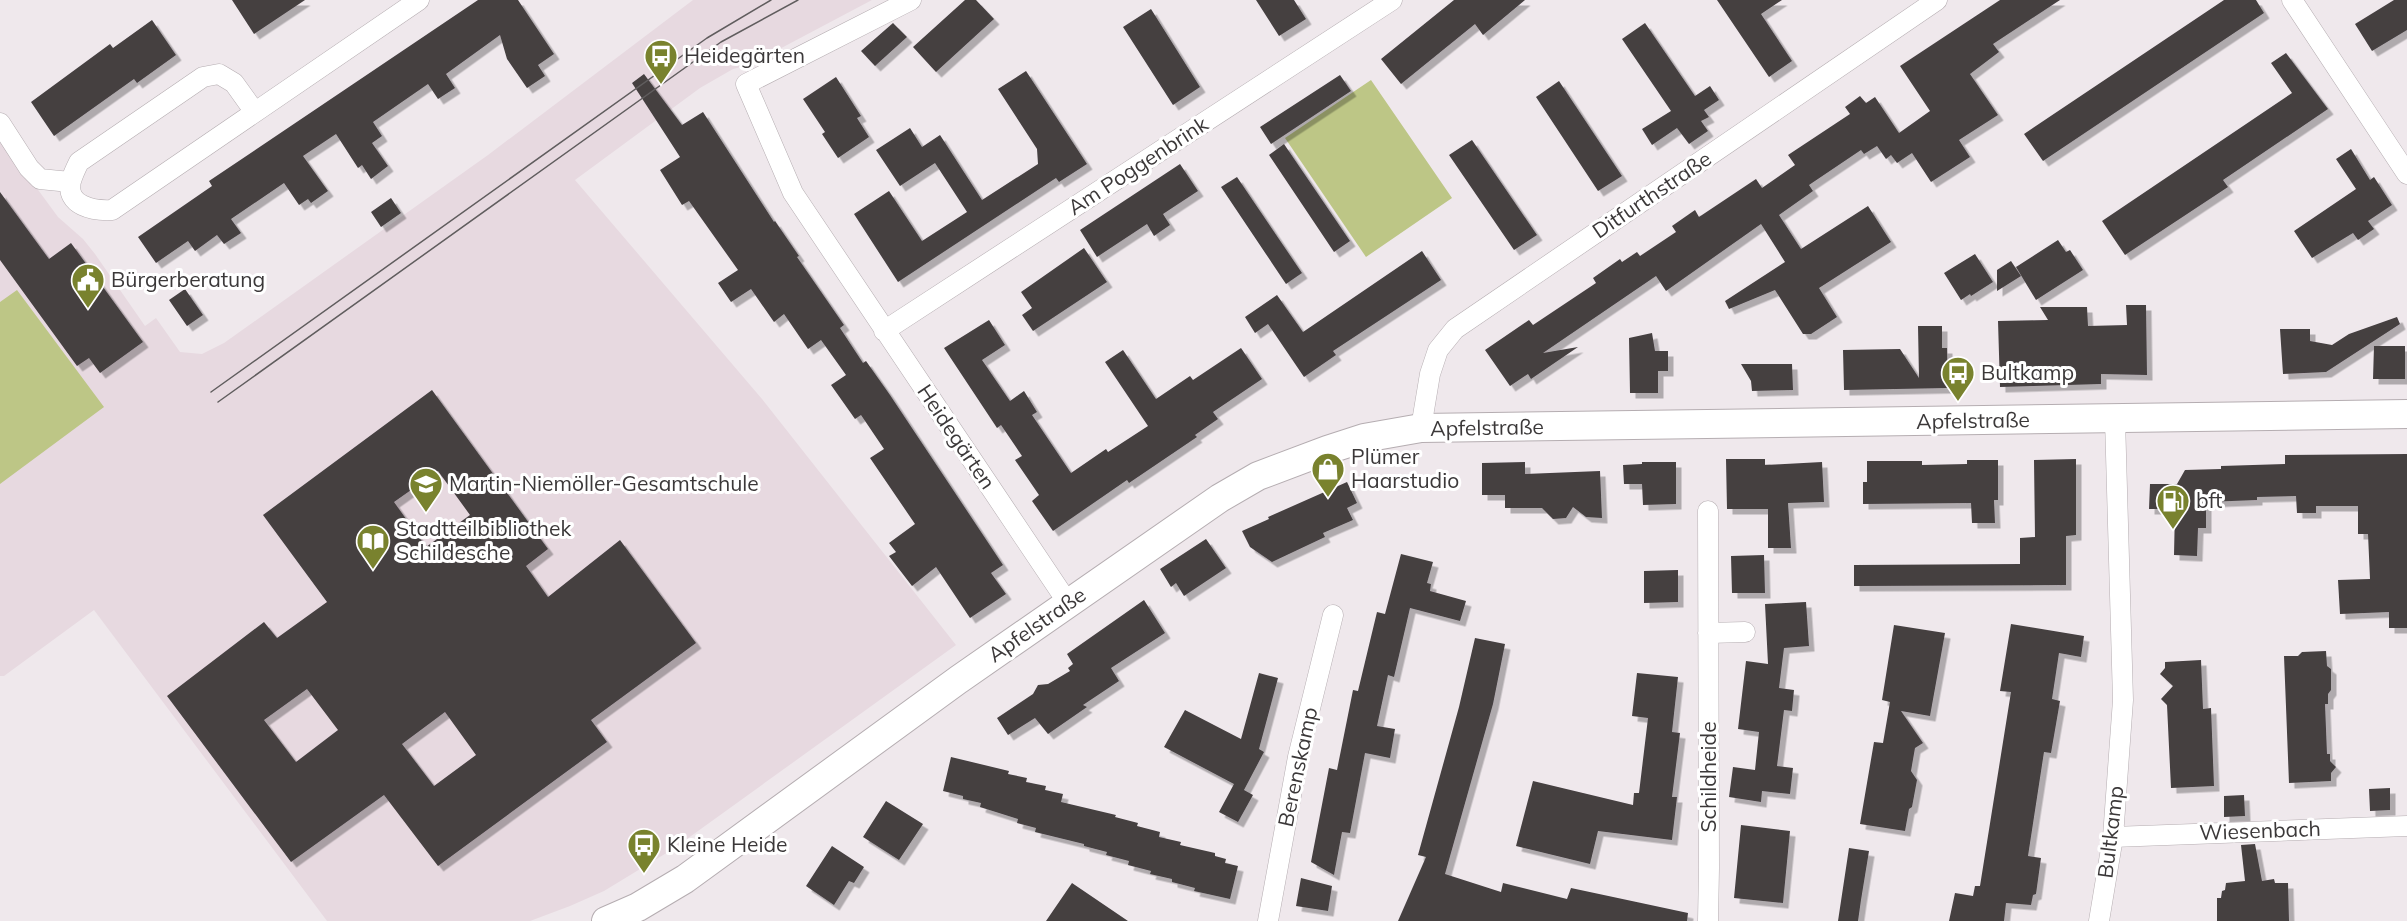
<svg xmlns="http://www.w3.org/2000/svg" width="2407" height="921" font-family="Mulish,sans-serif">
<defs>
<filter id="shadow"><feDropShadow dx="5.5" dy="5.5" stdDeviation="0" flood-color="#0004"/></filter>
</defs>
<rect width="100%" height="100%" fill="#efe8ec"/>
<path fill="#e7d9e0" d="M 693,0 L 872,0 L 749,65 L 733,69 L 700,88 L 575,180 L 762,399 L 956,645 L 673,849 L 604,891 L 570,906 L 530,921 L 327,921 L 94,610 L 4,676 L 0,676 L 0,138 L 58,217 L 83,239 L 95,254 L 145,326 L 156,318 L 180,352 L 202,354 L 224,343 L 488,155 Z"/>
<path fill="#bdc686" d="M 1371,80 L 1452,198 L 1366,257 L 1285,138 Z
M 17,290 L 104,407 L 0,484 L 0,302 Z"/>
<path fill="#453f41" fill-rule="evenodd" filter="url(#shadow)" d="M 232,0 L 305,0 L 254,34 Z
M 478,0 L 518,0 L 554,54 L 538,65 L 545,76 L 527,88 L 507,59 L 500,35 L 446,74 L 455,88 L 438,99 L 428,84 L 373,122 L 382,136 L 372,143 L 388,166 L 371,179 L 362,165 L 358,168 L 336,134 L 303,156 L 328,191 L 311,203 L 308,199 L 299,205 L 284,183 L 231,219 L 241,233 L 224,244 L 217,235 L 195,251 L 188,241 L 156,263 L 138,237 L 212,186 L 209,181 Z
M 965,0 L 976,0 L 994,19 L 936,72 L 913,47 Z
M 1256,0 L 1294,0 L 1306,19 L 1279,36 Z
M 1454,0 L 1525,0 L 1483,35 L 1475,24 L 1401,84 L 1381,59 Z
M 1717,0 L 1782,0 L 1761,14 L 1792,61 L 1769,77 Z
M 2000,0 L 2060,0 L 1993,44 L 1999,52 L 1970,74 L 1998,115 L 1959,140 L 1970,157 L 1931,182 L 1912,153 L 1897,163 L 1891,155 L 1886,159 L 1877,146 L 1864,154 L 1861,150 L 1809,185 L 1813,191 L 1779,215 L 1801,249 L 1868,206 L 1891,242 L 1819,288 L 1837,317 L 1811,334 L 1803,334 L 1775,290 L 1729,309 L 1725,301 L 1785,262 L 1761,224 L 1666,291 L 1656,276 L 1543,353 L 1578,347 L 1531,379 L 1528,374 L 1510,386 L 1485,350 L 1529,320 L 1533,325 L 1596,283 L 1593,278 L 1620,259 L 1622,262 L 1637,252 L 1640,256 L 1676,232 L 1672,226 L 1695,210 L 1699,217 L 1756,179 L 1762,188 L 1795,165 L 1788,155 L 1850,114 L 1845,107 L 1860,96 L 1866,103 L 1875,97 L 1899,133 L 1930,111 L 1900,66 Z
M 2224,0 L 2256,0 L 2264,13 L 2043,161 L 2024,134 Z
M 2394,0 L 2407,0 L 2407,30 L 2372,51 L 2355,24 Z
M 1151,9 L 1200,87 L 1173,105 L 1123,27 Z
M 152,20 L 176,55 L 137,83 L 134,79 L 54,136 L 31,102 L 110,44 L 113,48 Z
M 893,23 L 907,37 L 875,66 L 861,51 Z
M 1645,23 L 1695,96 L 1710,86 L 1719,100 L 1704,110 L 1709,117 L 1701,121 L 1708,131 L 1689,144 L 1677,128 L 1652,145 L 1642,129 L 1671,111 L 1622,39 Z
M 2286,53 L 2328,109 L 2223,180 L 2228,187 L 2125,255 L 2102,221 L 2292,93 L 2271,63 Z
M 1026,71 L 1087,164 L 1059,182 L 1056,178 L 898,282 L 854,214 L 889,191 L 922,241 L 967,212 L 935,163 L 900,186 L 876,150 L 910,128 L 922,147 L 940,135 L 982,200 L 1038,164 L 1037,149 L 998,89 Z
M 644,74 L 682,125 L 703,112 L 774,222 L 775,221 L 799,256 L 797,257 L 844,325 L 840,328 L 863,363 L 866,361 L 890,395 L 1003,565 L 991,573 L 1006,594 L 970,618 L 936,567 L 912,586 L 889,556 L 896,552 L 889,543 L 915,524 L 870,458 L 884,449 L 861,415 L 855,419 L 831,385 L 846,375 L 821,340 L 808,349 L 784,314 L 774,322 L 751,289 L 731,302 L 718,283 L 738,270 L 689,201 L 682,205 L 660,170 L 680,157 L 632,83 Z
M 1340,75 L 1351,91 L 1271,144 L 1260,127 Z
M 836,77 L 861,116 L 857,118 L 869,137 L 838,158 L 822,134 L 825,132 L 803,99 Z
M 1559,81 L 1622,176 L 1598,191 L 1536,97 Z
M 1472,140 L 1537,235 L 1514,250 L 1449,155 Z
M 1284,144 L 1350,241 L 1334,252 L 1269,155 Z
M 2351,149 L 2370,180 L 2374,177 L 2392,205 L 2368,221 L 2374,229 L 2358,240 L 2353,233 L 2312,258 L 2294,231 L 2356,189 L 2336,159 Z
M 1180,164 L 1198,191 L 1163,214 L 1170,225 L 1154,236 L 1147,224 L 1097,257 L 1080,230 Z
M 1237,177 L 1302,273 L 1286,284 L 1221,187 Z
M 0,192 L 49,259 L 71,243 L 143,342 L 100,373 L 89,358 L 77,366 L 0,260 Z
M 391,198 L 401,213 L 381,227 L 371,212 Z
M 2058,240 L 2066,252 L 2070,250 L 2083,270 L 2036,300 L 2016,267 Z
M 1084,248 L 1107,282 L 1033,331 L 1022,315 L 1032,308 L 1021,292 Z
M 1422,251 L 1441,280 L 1333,351 L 1336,355 L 1304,377 L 1268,324 L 1255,333 L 1245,317 L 1277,295 L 1303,332 Z
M 1975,254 L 1993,282 L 1971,296 L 1970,294 L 1961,300 L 1944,273 Z
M 2011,261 L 2021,276 L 1997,291 L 1997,270 Z
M 185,289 L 203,315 L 187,326 L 169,300 Z
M 2126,305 L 2146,305 L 2147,375 L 2101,374 L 2101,384 L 2000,387 L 1998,321 L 2048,320 L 2040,307 L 2087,307 L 2088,326 L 2127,325 Z
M 2397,317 L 2400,324 L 2326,372 L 2283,374 L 2280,329 L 2310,329 L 2310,341 L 2332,345 L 2349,334 Z
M 989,320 L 1005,345 L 982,360 L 1010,401 L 1024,391 L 1037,412 L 1032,415 L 1071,473 L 1106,449 L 1108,452 L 1148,426 L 1105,362 L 1123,350 L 1156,399 L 1190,376 L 1193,380 L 1241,348 L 1262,379 L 1213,412 L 1218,419 L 1195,435 L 1197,437 L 1129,483 L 1127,480 L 1053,531 L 1032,501 L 1039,495 L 1015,460 L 1022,456 L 1001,425 L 997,428 L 944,348 Z
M 1918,326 L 1942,326 L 1942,348 L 1947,348 L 1948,388 L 1844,390 L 1843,350 L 1900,349 L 1919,378 Z
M 1652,333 L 1655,351 L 1668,351 L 1668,371 L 1658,371 L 1658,393 L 1630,393 L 1629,338 Z
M 2374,346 L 2405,346 L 2405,379 L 2373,379 Z
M 1741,364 L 1792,364 L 1793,390 L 1752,391 L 1751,381 Z
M 432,390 L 548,549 L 526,566 L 548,597 L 620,540 L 696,643 L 591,720 L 607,742 L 438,866 L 384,795 L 291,862 L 167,696 L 264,622 L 277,638 L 327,602 L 263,515 ZM 438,471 L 470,515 L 426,547 L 394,502 ZM 307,689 L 338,730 L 296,762 L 264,720 ZM 445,712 L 476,755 L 434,786 L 402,744 Z
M 2407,454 L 2407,628 L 2389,628 L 2389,612 L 2340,614 L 2338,580 L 2370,579 L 2368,534 L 2358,534 L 2358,506 L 2316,506 L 2316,513 L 2297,513 L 2296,496 L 2257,497 L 2257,500 L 2206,502 L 2206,528 L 2198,528 L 2197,556 L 2174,555 L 2175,509 L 2149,509 L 2150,484 L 2177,484 L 2185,470 L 2221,469 L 2221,466 L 2285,464 L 2285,455 Z
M 1726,459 L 1765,459 L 1765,465 L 1822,462 L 1824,502 L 1788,503 L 1791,548 L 1768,548 L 1768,509 L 1727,509 Z
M 2076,459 L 2076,535 L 2066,536 L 2066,585 L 1854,586 L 1854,565 L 2020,564 L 2020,538 L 2035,537 L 2034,460 Z
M 1967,460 L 1998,460 L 1998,500 L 1994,500 L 1995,523 L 1972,523 L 1971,503 L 1863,504 L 1863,482 L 1867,482 L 1867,461 L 1922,461 L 1922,465 L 1967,464 Z
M 1525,462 L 1525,474 L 1600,471 L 1602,518 L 1586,517 L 1573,507 L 1566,518 L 1553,519 L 1542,508 L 1505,508 L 1505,495 L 1482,495 L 1482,463 Z
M 1642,462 L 1676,462 L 1676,504 L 1643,505 L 1642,484 L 1624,484 L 1623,465 L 1642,464 Z
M 1347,482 L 1357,503 L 1347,508 L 1353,520 L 1323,533 L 1325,537 L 1272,562 L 1250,547 L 1242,531 L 1269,519 L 1268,517 Z
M 1206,539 L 1226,568 L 1184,596 L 1176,583 L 1171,587 L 1160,569 Z
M 1401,554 L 1433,562 L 1427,583 L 1431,584 L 1430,591 L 1466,601 L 1460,621 L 1410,608 L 1394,677 L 1388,675 L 1377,726 L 1395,729 L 1390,758 L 1365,753 L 1350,833 L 1342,832 L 1334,875 L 1311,862 L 1329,768 L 1337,770 L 1353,690 L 1358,691 L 1377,612 L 1385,614 Z
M 1764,555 L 1765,593 L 1732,593 L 1731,556 Z
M 1678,570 L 1678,602 L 1644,603 L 1644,571 Z
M 1144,600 L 1165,633 L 1111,668 L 1119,681 L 1083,705 L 1087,707 L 1048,734 L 1035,718 L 1008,735 L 997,718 L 1033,694 L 1038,685 L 1048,684 L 1070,671 L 1068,668 L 1073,664 L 1067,654 Z
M 1806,602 L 1809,646 L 1784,648 L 1779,688 L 1794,690 L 1792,711 L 1784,710 L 1777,766 L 1793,768 L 1790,794 L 1762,791 L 1761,802 L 1729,797 L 1733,767 L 1755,770 L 1759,732 L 1738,729 L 1746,661 L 1768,664 L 1765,604 Z
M 2011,624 L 2084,636 L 2081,657 L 2059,653 L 2052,699 L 2060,701 L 2051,753 L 2044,752 L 2028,856 L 2041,858 L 2036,894 L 2033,895 L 2031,905 L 2006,903 L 2004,921 L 1949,921 L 1955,893 L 1973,896 L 1975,886 L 1980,886 L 2011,692 L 2000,691 Z
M 1894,625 L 1945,633 L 1930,716 L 1901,711 L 1923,743 L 1915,748 L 1911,771 L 1917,780 L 1912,807 L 1909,809 L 1905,831 L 1860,824 L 1874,742 L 1883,743 L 1890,702 L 1882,700 Z
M 1475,638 L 1505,644 L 1493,704 L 1445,874 L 1501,892 L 1503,883 L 1567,899 L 1571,888 L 1688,913 L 1687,921 L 1398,921 L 1426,857 L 1418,855 L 1459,707 Z
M 2326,651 L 2327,666 L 2331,669 L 2331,690 L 2328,694 L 2328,704 L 2325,704 L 2327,754 L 2330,754 L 2330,761 L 2336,767 L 2331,773 L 2331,781 L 2289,783 L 2284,656 L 2298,656 L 2302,652 Z
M 2201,660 L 2203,709 L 2211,708 L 2214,786 L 2171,788 L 2167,705 L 2161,699 L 2173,686 L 2160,674 L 2165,668 L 2165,662 Z
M 1259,673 L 1278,678 L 1259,749 L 1264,752 L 1244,790 L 1253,795 L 1238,822 L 1219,812 L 1234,784 L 1164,747 L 1185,710 L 1241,739 Z
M 1637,673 L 1678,677 L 1672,732 L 1680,733 L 1672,797 L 1677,797 L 1672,840 L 1598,831 L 1590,864 L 1516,846 L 1533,781 L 1633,805 L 1634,793 L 1639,793 L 1648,718 L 1632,716 Z
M 951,757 L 1009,771 L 1008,774 L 1027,778 L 1026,782 L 1046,786 L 1045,790 L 1063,794 L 1061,802 L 1116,815 L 1115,817 L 1138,823 L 1137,826 L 1160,832 L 1159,837 L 1181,842 L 1180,845 L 1215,853 L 1215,856 L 1226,859 L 1225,863 L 1238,866 L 1230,899 L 1194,891 L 1195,888 L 1172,882 L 1172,879 L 1150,874 L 1151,871 L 1128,865 L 1129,861 L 1106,855 L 1107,852 L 1084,846 L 1084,844 L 1035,832 L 1036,828 L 1017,823 L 1018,819 L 980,807 L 981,803 L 963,799 L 963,796 L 943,791 Z
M 2390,788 L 2390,810 L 2370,811 L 2369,789 Z
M 2244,795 L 2245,816 L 2224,817 L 2224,796 Z
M 886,801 L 923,824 L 899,860 L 863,837 Z
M 1741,825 L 1790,831 L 1783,903 L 1734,898 Z
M 2255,844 L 2262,881 L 2274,879 L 2275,883 L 2288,883 L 2289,921 L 2217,921 L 2217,898 L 2221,898 L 2222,891 L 2225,890 L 2226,883 L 2245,881 L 2241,845 Z
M 832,846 L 864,867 L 854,883 L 849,881 L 834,905 L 806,886 Z
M 1849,848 L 1869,851 L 1861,900 L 1858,921 L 1838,921 Z
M 1301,878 L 1332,886 L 1328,911 L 1296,906 Z
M 1072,883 L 1128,921 L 1046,921 Z"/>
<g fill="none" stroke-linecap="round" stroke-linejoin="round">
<defs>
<path id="street" d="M 911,0 L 746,84 L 793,193 L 1068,603
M 2292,0 L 2407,174
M 254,111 L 234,83 L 219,74 L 203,77 L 79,162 C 76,168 73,174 71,181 C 65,206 94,211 112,210 L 419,0
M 0,123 L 29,168 L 40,179 L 70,182
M 884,331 L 1392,0
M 1421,428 L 1430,374 L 1438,350 L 1455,329 L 1937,0
M 1708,633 L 1745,632
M 2113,837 L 2407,826
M 1268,921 L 1298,757 L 1333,615
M 1708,921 L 1709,868 L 1708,511
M 2099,921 L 2113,837 L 2123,700 L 2115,419"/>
<path id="secondary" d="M 606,921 L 638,907 L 685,879 L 958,680 L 1220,498 L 1258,476 L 1327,450 L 1364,438 L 1421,428 L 2407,414"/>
</defs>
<use href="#street" stroke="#b5adb1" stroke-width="21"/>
<use href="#secondary" stroke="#b5adb1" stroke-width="30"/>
<use href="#street" stroke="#fff" stroke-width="20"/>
<use href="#secondary" stroke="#fff" stroke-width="28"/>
<path stroke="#605d5e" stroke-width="1.5" d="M 211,392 L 707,38 L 771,0
M 218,402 L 721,42 L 798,0"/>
</g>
<defs>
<symbol id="bus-pin" viewBox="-11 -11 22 30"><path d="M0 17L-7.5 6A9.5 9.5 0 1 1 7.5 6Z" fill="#79822e" stroke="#fff"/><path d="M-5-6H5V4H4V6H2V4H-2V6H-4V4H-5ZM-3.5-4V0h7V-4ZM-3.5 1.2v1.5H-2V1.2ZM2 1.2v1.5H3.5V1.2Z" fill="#fff"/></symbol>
<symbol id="civic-pin" viewBox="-11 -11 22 30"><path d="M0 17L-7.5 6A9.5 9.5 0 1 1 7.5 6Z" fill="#79822e" stroke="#fff"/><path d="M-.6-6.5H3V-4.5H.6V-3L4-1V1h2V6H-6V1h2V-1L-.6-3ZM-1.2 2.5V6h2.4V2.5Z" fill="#fff"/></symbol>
<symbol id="shop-pin" viewBox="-11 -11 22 30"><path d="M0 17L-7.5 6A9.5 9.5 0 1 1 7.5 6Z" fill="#79822e" stroke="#fff"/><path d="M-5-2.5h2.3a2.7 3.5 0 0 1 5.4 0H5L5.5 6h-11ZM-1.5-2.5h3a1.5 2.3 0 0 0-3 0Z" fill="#fff"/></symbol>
<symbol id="school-pin" viewBox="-11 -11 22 30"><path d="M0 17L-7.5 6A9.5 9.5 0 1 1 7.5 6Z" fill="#79822e" stroke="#fff"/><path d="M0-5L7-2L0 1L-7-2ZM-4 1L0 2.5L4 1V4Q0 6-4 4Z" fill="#fff"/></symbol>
<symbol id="fuel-pin" viewBox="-11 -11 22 30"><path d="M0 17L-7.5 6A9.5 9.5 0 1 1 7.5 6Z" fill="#79822e" stroke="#fff"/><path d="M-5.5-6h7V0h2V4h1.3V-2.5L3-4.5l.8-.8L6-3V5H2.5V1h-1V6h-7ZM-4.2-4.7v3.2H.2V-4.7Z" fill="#fff"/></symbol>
<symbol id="library-pin" viewBox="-11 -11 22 30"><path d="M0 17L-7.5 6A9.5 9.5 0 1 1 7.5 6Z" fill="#79822e" stroke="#fff"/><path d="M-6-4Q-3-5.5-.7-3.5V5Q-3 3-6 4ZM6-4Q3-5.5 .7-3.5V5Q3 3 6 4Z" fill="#fff"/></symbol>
</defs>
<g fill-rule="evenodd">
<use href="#bus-pin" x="642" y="37" width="38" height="52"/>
<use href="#civic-pin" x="69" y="261" width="38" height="52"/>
<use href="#bus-pin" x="1939" y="354" width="38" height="52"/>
<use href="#shop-pin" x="1309" y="450" width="38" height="52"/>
<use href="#school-pin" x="407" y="465" width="38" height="52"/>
<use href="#fuel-pin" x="2154" y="482" width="38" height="52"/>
<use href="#library-pin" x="354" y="522" width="38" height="52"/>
<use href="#bus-pin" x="625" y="826" width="38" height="52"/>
</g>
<g text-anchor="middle" stroke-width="6" stroke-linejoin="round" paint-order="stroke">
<g font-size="21" fill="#3b3839" stroke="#fff" text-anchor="start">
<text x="684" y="63">Heidegärten</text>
<text x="111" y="287">Bürgerberatung</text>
<text x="1981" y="380">Bultkamp</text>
<text x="1351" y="464">Plümer<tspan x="1351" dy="24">Haarstudio</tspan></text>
<text x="449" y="491">Martin-Niemöller-Gesamtschule</text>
<text x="2196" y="508">bft</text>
<text x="396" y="536">Stadtteilbibliothek<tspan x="396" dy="24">Schildesche</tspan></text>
<text x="667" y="852">Kleine Heide</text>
</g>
<g font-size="21" fill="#3b3839" stroke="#fff">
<text transform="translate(1138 166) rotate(-33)" y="7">Am Poggenbrink</text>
<text transform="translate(1652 195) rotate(-34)" y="7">Ditfurthstraße</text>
<text transform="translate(1973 421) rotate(-1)" y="7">Apfelstraße</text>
<text transform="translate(1487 428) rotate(-1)" y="7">Apfelstraße</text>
<text transform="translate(956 437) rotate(56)" y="7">Heidegärten</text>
<text transform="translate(1037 625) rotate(-35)" y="7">Apfelstraße</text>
<text transform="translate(1298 767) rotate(-78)" y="7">Berenskamp</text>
<text transform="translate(1709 777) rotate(-90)" y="7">Schildheide</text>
<text transform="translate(2260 831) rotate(-2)" y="7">Wiesenbach</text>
<text transform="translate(2111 832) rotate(-83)" y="7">Bultkamp</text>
</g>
</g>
</svg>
